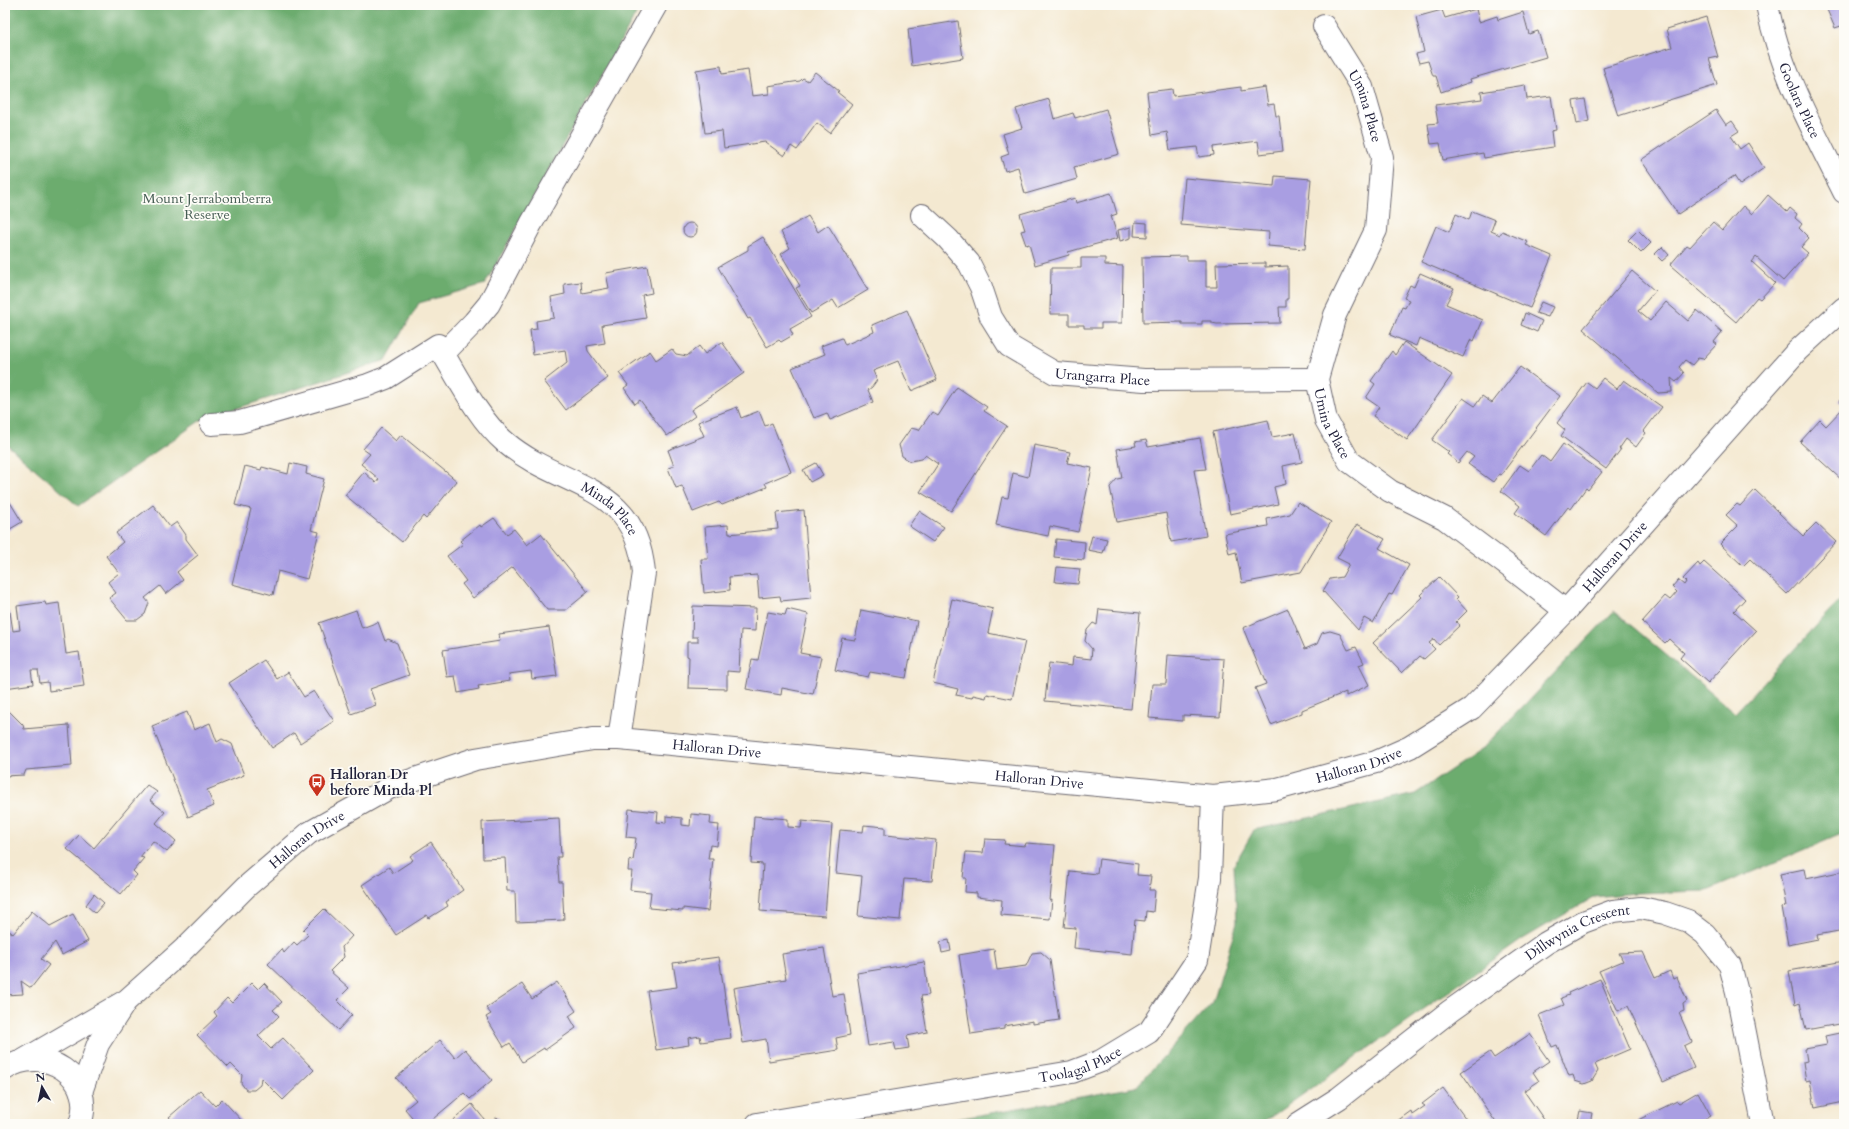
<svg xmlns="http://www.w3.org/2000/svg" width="1849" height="1129" font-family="Cardo,serif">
<rect width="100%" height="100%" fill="#fdfcf7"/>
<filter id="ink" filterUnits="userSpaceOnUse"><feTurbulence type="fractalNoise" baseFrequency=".025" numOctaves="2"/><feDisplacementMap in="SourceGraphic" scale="8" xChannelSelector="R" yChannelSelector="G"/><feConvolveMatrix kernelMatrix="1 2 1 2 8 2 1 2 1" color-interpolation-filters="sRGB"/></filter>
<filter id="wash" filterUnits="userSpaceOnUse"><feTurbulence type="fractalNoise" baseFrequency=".012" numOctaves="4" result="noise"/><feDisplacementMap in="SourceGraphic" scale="16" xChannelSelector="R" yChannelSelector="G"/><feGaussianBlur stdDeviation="0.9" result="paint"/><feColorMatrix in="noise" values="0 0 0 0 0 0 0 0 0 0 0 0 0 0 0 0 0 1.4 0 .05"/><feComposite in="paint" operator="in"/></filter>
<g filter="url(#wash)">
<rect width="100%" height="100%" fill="#f4e9d1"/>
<path fill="#6cac6e" stroke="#476754" d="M 5,5 L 641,5 L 485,284 L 419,303 L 386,360 L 201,420 L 78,506 L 5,443 Z
M 1844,596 L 1844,833 L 1707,891 L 1636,893 L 1594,897 L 1523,939 L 1261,1124 L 929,1124 L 1136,1087 L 1213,1002 L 1237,922 L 1234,865 L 1254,830 L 1415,794 L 1482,749 L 1614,611 L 1735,713 Z"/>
<g id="blocks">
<path fill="#a99ee2" d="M 1825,5 L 1844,5 L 1844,34 L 1841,26 L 1835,28 Z
M 1476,9 L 1479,22 L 1497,16 L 1498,20 L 1523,12 L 1529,34 L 1538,31 L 1546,57 L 1470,79 L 1471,82 L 1441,92 L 1436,76 L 1433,76 L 1428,61 L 1419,63 L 1416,54 L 1424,52 L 1416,17 L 1442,10 L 1445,18 Z
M 1706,17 L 1718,57 L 1709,59 L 1717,85 L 1618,116 L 1603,68 L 1672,47 L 1667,29 Z
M 958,21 L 963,58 L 912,66 L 908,29 Z
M 721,66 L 722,74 L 748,70 L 752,96 L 769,94 L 768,86 L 800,81 L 803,78 L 808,81 L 815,72 L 839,91 L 837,92 L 852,104 L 830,133 L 817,123 L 797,150 L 791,146 L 784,156 L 765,142 L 724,148 L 722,131 L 705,133 L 696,70 Z
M 1525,85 L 1527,99 L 1551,96 L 1556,130 L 1551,131 L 1553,147 L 1484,158 L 1483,153 L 1443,160 L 1440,143 L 1431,144 L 1428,124 L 1438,123 L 1435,105 L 1482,99 L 1481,92 Z
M 1241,87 L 1241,91 L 1265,87 L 1268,105 L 1274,104 L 1276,116 L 1279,116 L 1283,151 L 1260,154 L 1258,141 L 1213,147 L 1214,155 L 1199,157 L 1197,147 L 1170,150 L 1167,132 L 1152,135 L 1147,92 L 1172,89 L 1173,96 Z
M 1049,99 L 1054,119 L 1073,113 L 1075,118 L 1106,109 L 1119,154 L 1074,167 L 1077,179 L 1025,194 L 1018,167 L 1005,171 L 1001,157 L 1009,154 L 1003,134 L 1022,128 L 1016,109 Z
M 1585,99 L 1589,121 L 1577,124 L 1573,101 Z
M 1716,110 L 1726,125 L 1732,121 L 1739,131 L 1731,136 L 1740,149 L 1748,143 L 1764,168 L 1740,185 L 1734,176 L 1678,214 L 1641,160 Z
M 1275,176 L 1311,179 L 1305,249 L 1268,246 L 1269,232 L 1181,225 L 1185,178 L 1274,186 Z
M 1111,193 L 1117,214 L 1111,216 L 1118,238 L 1068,252 L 1069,255 L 1035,265 L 1029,244 L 1026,245 L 1021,231 L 1025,230 L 1020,214 L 1075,198 L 1076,203 Z
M 1768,195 L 1787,212 L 1790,208 L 1797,214 L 1795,218 L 1802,224 L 1799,228 L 1809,238 L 1801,247 L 1808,253 L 1783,281 L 1756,257 L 1752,262 L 1775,283 L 1760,299 L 1757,297 L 1736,322 L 1670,265 L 1687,245 L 1690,247 L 1713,222 L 1722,230 L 1743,206 L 1752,214 Z
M 1472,211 L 1495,220 L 1491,231 L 1500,235 L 1502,231 L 1528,242 L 1526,245 L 1552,256 L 1530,308 L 1421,262 L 1436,226 L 1449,232 L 1456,214 L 1469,220 Z
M 808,216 L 818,232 L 828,225 L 868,290 L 838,308 L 833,300 L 811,313 L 796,288 L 800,286 L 781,254 L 790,248 L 781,232 Z
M 1135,222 L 1147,223 L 1147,237 L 1134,236 Z
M683 230a7 7 0 1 1 14 0a7 7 0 1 1-14 0Z
M 1131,227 L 1131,238 L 1120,241 L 1118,230 Z
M 1638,230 L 1651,243 L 1641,253 L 1628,240 Z
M 763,237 L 811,317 L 790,329 L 793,335 L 781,342 L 779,340 L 767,347 L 750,318 L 748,319 L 718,267 L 748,250 L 748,246 Z
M 1662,247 L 1669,255 L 1662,261 L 1655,254 Z
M 1187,256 L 1187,260 L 1206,260 L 1206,287 L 1217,287 L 1216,264 L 1265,263 L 1265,267 L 1288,266 L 1288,299 L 1286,299 L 1286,307 L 1279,307 L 1280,323 L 1217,324 L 1212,323 L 1212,321 L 1202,321 L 1202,324 L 1182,324 L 1182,322 L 1143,323 L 1142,257 Z
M 1081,258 L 1105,258 L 1105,265 L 1123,266 L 1122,323 L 1101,323 L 1101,328 L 1084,328 L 1084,325 L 1069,325 L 1069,314 L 1050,314 L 1051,268 L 1081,268 Z
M 647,266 L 652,293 L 642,295 L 646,318 L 602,325 L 605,343 L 587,346 L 588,351 L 608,378 L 566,410 L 544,381 L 567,363 L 565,350 L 533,355 L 530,330 L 537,329 L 536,321 L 554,318 L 551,297 L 565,294 L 564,284 L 581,282 L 582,293 L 609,288 L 606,273 Z
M 1632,271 L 1655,291 L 1638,311 L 1650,321 L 1666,302 L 1688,321 L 1697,310 L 1722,332 L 1714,342 L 1717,344 L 1703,359 L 1698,358 L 1692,365 L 1685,360 L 1679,367 L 1684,373 L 1676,382 L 1671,378 L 1672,392 L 1658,393 L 1583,329 Z
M 1420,273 L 1454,288 L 1446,304 L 1483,320 L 1474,341 L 1471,339 L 1463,357 L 1419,338 L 1416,346 L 1390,335 L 1402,307 L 1405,308 L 1409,300 L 1404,298 L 1410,285 L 1414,287 Z
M 1541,302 L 1553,307 L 1548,317 L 1536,313 Z
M 907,310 L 937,380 L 911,391 L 898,361 L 873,371 L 877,380 L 872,387 L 868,390 L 873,402 L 830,420 L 827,413 L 814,418 L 792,368 L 825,354 L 821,346 L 842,338 L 845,345 L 874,332 L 872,325 Z
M 1525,313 L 1542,321 L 1537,332 L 1521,325 Z
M 722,342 L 744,373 L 691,410 L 695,416 L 667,436 L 640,400 L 635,404 L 624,388 L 628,385 L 619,373 L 650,351 L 656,360 L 672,349 L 676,354 L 687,356 L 699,346 L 705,354 Z
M 1404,342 L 1452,375 L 1407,440 L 1373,416 L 1379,407 L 1366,398 L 1375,384 L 1371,381 L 1392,351 L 1395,355 Z
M 1520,367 L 1560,396 L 1501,475 L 1499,474 L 1493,482 L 1468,464 L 1474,457 L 1467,452 L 1458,463 L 1447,454 L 1449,452 L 1432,440 L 1463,398 L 1475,406 L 1482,396 L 1492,403 Z
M 1603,378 L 1617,389 L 1624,380 L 1662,407 L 1644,431 L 1646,433 L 1636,447 L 1626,439 L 1619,449 L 1621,449 L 1606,469 L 1561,436 L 1565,430 L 1557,423 L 1587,382 L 1595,388 Z
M 957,387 L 987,407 L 984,411 L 1007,426 L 951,511 L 920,492 L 938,464 L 925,455 L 922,459 L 910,461 L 902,456 L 899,445 L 911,428 L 919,430 L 932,412 L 938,416 Z
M 1844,396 L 1844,405 L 1839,401 Z
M 737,407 L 741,418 L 759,411 L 765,426 L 772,423 L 791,472 L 765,483 L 767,487 L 722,505 L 719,502 L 693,512 L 682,486 L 676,488 L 668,468 L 674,466 L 668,450 L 704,436 L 698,422 Z
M 1844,407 L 1844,482 L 1800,442 L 1820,420 L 1826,426 Z
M 1268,420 L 1272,437 L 1295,433 L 1302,462 L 1283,466 L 1286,484 L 1274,487 L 1278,504 L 1230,514 L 1213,432 Z
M 381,428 L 396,441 L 401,435 L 457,481 L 426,519 L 423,516 L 402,542 L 345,495 L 364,472 L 376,483 L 379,479 L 361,464 L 370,454 L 363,449 Z
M 1200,438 L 1206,469 L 1194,470 L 1206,536 L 1171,542 L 1166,513 L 1117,522 L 1110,487 L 1117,479 L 1122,478 L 1117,449 L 1136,446 L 1135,442 L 1146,440 L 1148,447 Z
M 1563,444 L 1602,472 L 1588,490 L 1586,488 L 1571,509 L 1568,507 L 1546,536 L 1515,513 L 1520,506 L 1501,491 L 1520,465 L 1529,471 L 1541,455 L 1550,462 Z
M 1034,445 L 1070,452 L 1067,463 L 1092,468 L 1078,532 L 1050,526 L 1048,536 L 996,525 L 1002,497 L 1008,498 L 1013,473 L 1028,477 Z
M 290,463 L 307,467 L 306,474 L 324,479 L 311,530 L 319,532 L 307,579 L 278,571 L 273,595 L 232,584 L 251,509 L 235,505 L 245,466 L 261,470 L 262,467 L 288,474 Z
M 816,463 L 823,475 L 810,482 L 803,470 Z
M 1755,490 L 1803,536 L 1816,523 L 1836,542 L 1787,594 L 1750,559 L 1743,566 L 1720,544 L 1738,526 L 1726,515 L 1737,504 L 1740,506 Z
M 5,494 L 22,522 L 5,532 Z
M 1298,502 L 1331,522 L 1301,572 L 1242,583 L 1236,552 L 1229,554 L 1225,534 L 1268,526 L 1267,519 L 1290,514 Z
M 153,505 L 170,527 L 177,522 L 186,535 L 186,539 L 198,555 L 177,572 L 183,580 L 166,594 L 160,586 L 145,598 L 149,603 L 145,614 L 137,620 L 127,620 L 109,598 L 116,593 L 108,582 L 119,573 L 106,556 L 123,542 L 116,533 Z
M 804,510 L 811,598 L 781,601 L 780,596 L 759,598 L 757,575 L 729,577 L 730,590 L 704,593 L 701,559 L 708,559 L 705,527 L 728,525 L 729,534 L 778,529 L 776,513 Z
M 919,511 L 944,527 L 933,542 L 909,526 Z
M 494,518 L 507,534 L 514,529 L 527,545 L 541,534 L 588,592 L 566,610 L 547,610 L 513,567 L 473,598 L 462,584 L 466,581 L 447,556 L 463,544 L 460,541 L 480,525 L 481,527 Z
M 1357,524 L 1385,539 L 1379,548 L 1409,565 L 1392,595 L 1389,594 L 1373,623 L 1364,618 L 1358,630 L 1323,591 L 1330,579 L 1342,577 L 1349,564 L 1337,558 Z
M 1092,536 L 1107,539 L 1103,553 L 1088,550 Z
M 1056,539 L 1085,542 L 1084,560 L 1054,557 Z
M 1704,562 L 1745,599 L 1734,611 L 1756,631 L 1708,683 L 1680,658 L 1684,653 L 1669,639 L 1665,643 L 1642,622 L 1665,596 L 1670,600 L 1677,592 L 1672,587 L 1678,580 L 1684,585 L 1686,582 L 1683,579 L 1698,563 L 1700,566 Z
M 1057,567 L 1080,569 L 1078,584 L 1055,582 Z
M 1439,577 L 1458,597 L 1456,599 L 1467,611 L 1456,622 L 1460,625 L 1439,645 L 1434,639 L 1429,643 L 1435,649 L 1424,659 L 1420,656 L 1402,673 L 1373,643 L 1422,597 L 1420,595 Z
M 952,599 L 993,609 L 988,633 L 1025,641 L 1012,699 L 987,694 L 986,698 L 973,695 L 972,698 L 956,695 L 958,689 L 933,683 Z
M 45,602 L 46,605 L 59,603 L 66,654 L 79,652 L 84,686 L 49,691 L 48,682 L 40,683 L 38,670 L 31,670 L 33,684 L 5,688 L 5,613 L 10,612 L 13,631 L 20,630 L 17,606 Z
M 693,606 L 756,608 L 755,631 L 741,630 L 739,672 L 727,671 L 727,689 L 688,688 L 689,657 L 687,656 L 687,642 L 698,642 L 698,637 L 692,637 Z
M 787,609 L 808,614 L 800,653 L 821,657 L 813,694 L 782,688 L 781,695 L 746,689 L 752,659 L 758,660 L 768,612 L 785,615 Z
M 1099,609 L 1140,613 L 1131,709 L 1045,701 L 1049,663 L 1072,666 L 1073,657 L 1091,659 L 1092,649 L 1085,641 L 1087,630 L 1093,623 L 1097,625 Z
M 1288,609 L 1305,649 L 1317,644 L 1322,633 L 1330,631 L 1340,634 L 1348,650 L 1356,647 L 1364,663 L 1359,665 L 1369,685 L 1346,696 L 1346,692 L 1302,710 L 1302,713 L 1271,725 L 1255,688 L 1266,684 L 1243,628 Z
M 356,610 L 362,628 L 378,622 L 385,641 L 388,639 L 397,643 L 409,675 L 370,689 L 376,705 L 351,714 L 319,623 Z
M 861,610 L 917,621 L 906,678 L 870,672 L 868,677 L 835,670 L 842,638 L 855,640 Z
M 549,627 L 557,676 L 532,679 L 531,671 L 509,674 L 510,681 L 478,686 L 479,689 L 458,693 L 455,676 L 447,677 L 443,650 L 500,641 L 499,634 Z
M 1168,655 L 1224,659 L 1220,717 L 1183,715 L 1183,721 L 1149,718 L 1152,684 L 1166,684 Z
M 264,660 L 277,679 L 288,672 L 304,697 L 314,691 L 334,721 L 300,743 L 294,733 L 272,748 L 229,683 Z
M 9,711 L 23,725 L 24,729 L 69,725 L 72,766 L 26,770 L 24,775 L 5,776 L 5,716 Z
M 187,712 L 194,730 L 210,723 L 217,742 L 222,739 L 232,744 L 244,775 L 207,790 L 214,806 L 188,817 L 152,726 Z
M 147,785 L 157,792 L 150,800 L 165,812 L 156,823 L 176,841 L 167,852 L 153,841 L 140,857 L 144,858 L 133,871 L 137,875 L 121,894 L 67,849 L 79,835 L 94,848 Z
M 629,809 L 658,812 L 657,822 L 666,823 L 666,816 L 682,818 L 682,825 L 690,826 L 691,814 L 711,816 L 710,824 L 719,825 L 717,846 L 710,845 L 708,859 L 713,859 L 708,911 L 683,908 L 683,911 L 649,908 L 651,892 L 630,890 L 632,871 L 628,871 L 629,860 L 633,861 L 636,838 L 626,837 Z
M 754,816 L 788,819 L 788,827 L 801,828 L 802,821 L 832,824 L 825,916 L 760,911 L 763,864 L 751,863 Z
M 559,818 L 561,857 L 557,857 L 559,882 L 562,882 L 564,920 L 516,922 L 515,891 L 507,891 L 505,858 L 483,859 L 482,822 Z
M 864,825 L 885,827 L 885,835 L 936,840 L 932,881 L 904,879 L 900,920 L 858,916 L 862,876 L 836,873 L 840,830 L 863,832 Z
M 985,839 L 1005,840 L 1004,844 L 1025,846 L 1026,843 L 1055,845 L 1050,901 L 1052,900 L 1050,919 L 1001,915 L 1002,900 L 977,897 L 977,893 L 965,892 L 966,878 L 963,878 L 966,852 L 983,853 Z
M 431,842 L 463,890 L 446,902 L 448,906 L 429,918 L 427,915 L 396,935 L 362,885 L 389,867 L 393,873 L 413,860 L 410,856 Z
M 1099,859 L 1138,864 L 1137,875 L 1151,876 L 1149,890 L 1155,890 L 1153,912 L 1146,911 L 1145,921 L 1135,920 L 1132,954 L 1074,948 L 1076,928 L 1064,927 L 1070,871 L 1097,874 Z
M 1804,869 L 1806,879 L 1844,871 L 1844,930 L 1817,935 L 1818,939 L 1788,945 L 1781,907 L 1786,906 L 1780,874 Z
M 94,894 L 104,903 L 95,913 L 86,905 Z
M 324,909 L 352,936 L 342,947 L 344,957 L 330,971 L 349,988 L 337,1000 L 352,1015 L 338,1030 L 268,964 L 282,949 L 284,953 L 294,942 L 297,945 L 308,935 L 303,930 Z
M 32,911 L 50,926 L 73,914 L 88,941 L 62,955 L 55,942 L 41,959 L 49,965 L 31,988 L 21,981 L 23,994 L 5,995 L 5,927 L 13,934 Z
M 949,940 L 951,951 L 942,953 L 940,942 Z
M 824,948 L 832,996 L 844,994 L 850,1035 L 836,1038 L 838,1050 L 769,1061 L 766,1039 L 743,1043 L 734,988 L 786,979 L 782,954 Z
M 994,949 L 997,970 L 1026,966 L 1032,953 L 1041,952 L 1050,960 L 1059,1020 L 1033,1024 L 1033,1021 L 1004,1026 L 1004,1029 L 971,1034 L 959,955 Z
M 1643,952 L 1655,978 L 1670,971 L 1673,979 L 1677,977 L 1687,1001 L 1683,1004 L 1684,1011 L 1679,1013 L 1692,1042 L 1684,1046 L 1694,1068 L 1663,1082 L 1628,1006 L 1618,1011 L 1599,971 L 1623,961 L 1619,953 Z
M 719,957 L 731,1038 L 701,1042 L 700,1036 L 688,1038 L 689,1045 L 656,1050 L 647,991 L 677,987 L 673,963 Z
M 1844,961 L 1844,1012 L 1842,1012 L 1844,1023 L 1806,1030 L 1800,1003 L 1795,1005 L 1789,971 Z
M 924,962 L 929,995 L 921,996 L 927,1032 L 907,1036 L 909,1048 L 896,1050 L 894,1042 L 868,1046 L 857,973 Z
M 1600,979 L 1630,1049 L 1595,1064 L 1598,1071 L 1592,1081 L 1584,1084 L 1575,1081 L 1573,1075 L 1569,1076 L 1557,1045 L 1552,1047 L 1539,1015 L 1564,1005 L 1561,998 L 1569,995 L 1568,993 Z
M 557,982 L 576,1011 L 569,1016 L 576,1028 L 545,1050 L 544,1048 L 522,1062 L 510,1043 L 504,1047 L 486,1017 L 491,1014 L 486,1008 L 522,984 L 532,999 Z
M 252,983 L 258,989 L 264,983 L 282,1002 L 273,1010 L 279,1016 L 258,1036 L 271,1049 L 283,1038 L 314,1070 L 283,1100 L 261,1078 L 260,1085 L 254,1090 L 246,1090 L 241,1083 L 242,1075 L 231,1064 L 228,1067 L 197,1035 L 217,1016 L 214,1012 L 227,998 L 232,1003 Z
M 1844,1032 L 1844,1102 L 1815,1108 L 1810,1080 L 1806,1081 L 1803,1062 L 1807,1061 L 1805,1049 L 1827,1045 L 1825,1036 Z
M 1530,1034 L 1549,1061 L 1533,1072 L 1539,1081 L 1524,1091 L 1547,1124 L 1497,1124 L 1461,1072 L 1490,1052 L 1494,1058 Z
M 440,1040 L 455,1058 L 465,1049 L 492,1080 L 470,1099 L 464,1093 L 427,1124 L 418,1124 L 405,1109 L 416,1100 L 396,1078 Z
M 1443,1088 L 1466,1119 L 1459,1124 L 1393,1124 L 1411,1111 L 1412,1115 L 1425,1106 L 1422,1104 Z
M 200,1090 L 215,1106 L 222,1099 L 242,1121 L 238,1124 L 175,1124 L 169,1117 Z
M 1698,1092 L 1711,1116 L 1695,1124 L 1640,1124 L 1638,1120 L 1677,1101 L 1679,1103 Z
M 472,1104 L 488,1124 L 497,1117 L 503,1124 L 449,1124 Z
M 1580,1111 L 1592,1113 L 1590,1124 L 1577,1124 Z"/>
</g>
</g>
<g filter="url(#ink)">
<use href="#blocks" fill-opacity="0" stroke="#6c6870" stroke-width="1"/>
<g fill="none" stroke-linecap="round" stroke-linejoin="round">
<defs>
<g id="minor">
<path id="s1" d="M 1767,5 C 1780,72 1814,131 1844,192"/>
<path id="s2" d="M 1324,26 L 1362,87 L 1382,157 L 1376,230 L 1335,315 L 1317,379 L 1326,420 L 1349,461 L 1390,491 L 1444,518 L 1511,568 L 1566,611"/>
<path id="s3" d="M 922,215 L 948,239 L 969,263 L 981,287 L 991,317 L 1009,346 L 1055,373 L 1144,380 L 1317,379"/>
<path d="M 443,354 L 474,322 L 489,304 L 531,224 L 656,5"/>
<path id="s4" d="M 211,424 L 240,422 L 368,385 L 386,378 L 438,345 C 457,376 478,419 505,442 C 561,490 636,481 644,573 L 619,739"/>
<path id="s5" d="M 24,1060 L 127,1000 L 183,950 L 246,887 L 309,833 L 391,787 L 475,759 L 593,739 L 619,739 L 1213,796 L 1277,789 L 1376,762 L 1410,747 L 1472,708 L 1566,611 L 1797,351 L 1844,308"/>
<path d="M 5,1069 C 44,1043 97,1077 80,1124"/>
<path d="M 81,1092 L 98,1044 L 124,1004"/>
<path id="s6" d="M 757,1124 L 1072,1072 L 1101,1061 L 1149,1032 L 1197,960 L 1210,878 L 1213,796"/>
<path id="s7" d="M 1298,1124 L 1339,1098 L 1450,1011 L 1546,943 L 1583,922 L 1613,911 L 1641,908 L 1665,913 L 1688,921 L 1705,934 L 1730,965 L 1737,992 L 1763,1124"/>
</g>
</defs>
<use href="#minor" stroke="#6c6870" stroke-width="24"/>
<use href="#minor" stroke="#fff" stroke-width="22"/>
</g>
</g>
<defs>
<symbol id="bus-pin" viewBox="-11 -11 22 30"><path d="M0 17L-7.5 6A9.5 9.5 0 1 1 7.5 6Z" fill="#c8321e" stroke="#fdfcf7"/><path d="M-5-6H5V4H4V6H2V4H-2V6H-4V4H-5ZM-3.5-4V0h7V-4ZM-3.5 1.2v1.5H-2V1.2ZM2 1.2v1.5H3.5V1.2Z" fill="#fff"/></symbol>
</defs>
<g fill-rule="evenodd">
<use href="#bus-pin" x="307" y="772" width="20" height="27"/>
</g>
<g text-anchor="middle" stroke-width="3.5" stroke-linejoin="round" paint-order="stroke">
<g font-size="14" fill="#22223b" stroke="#fdfcf7">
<text dy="5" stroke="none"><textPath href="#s1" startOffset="101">Goolara Place</textPath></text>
<text dy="5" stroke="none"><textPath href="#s2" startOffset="91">Umina Place</textPath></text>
<text dy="5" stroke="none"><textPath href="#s3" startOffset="261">Urangarra Place</textPath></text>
<text dy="5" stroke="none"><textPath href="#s2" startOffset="426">Umina Place</textPath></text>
<text dy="5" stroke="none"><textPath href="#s4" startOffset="487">Minda Place</textPath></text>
<text dy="5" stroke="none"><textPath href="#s5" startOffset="1777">Halloran Drive</textPath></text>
<text dy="5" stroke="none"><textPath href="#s5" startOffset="793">Halloran Drive</textPath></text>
<text dy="5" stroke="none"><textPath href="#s5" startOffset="1441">Halloran Drive</textPath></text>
<text dy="5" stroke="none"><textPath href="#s5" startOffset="1117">Halloran Drive</textPath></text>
<text dy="5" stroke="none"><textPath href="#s5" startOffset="361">Halloran Drive</textPath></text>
<text dy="5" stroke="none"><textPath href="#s7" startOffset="341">Dillwynia Crescent</textPath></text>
<text dy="5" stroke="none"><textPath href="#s6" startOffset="329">Toolagal Place</textPath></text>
</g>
<g font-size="14" fill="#455c53" stroke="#fdfcf7">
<text x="207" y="203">Mount Jerrabomberra<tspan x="207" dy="16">Reserve</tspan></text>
</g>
<g font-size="14" font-weight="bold" fill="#22223b" stroke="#fdfcf7" text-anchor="start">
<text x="330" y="779">Halloran Dr<tspan x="330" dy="16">before Minda Pl</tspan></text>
</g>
</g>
<rect width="1849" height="1129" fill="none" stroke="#fdfcf7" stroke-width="20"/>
<g transform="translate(42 1087) rotate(351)" stroke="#fdfcf7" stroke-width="3" paint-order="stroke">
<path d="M0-3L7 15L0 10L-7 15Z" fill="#22223b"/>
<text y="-6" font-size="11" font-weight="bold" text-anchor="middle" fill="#22223b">N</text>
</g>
</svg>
